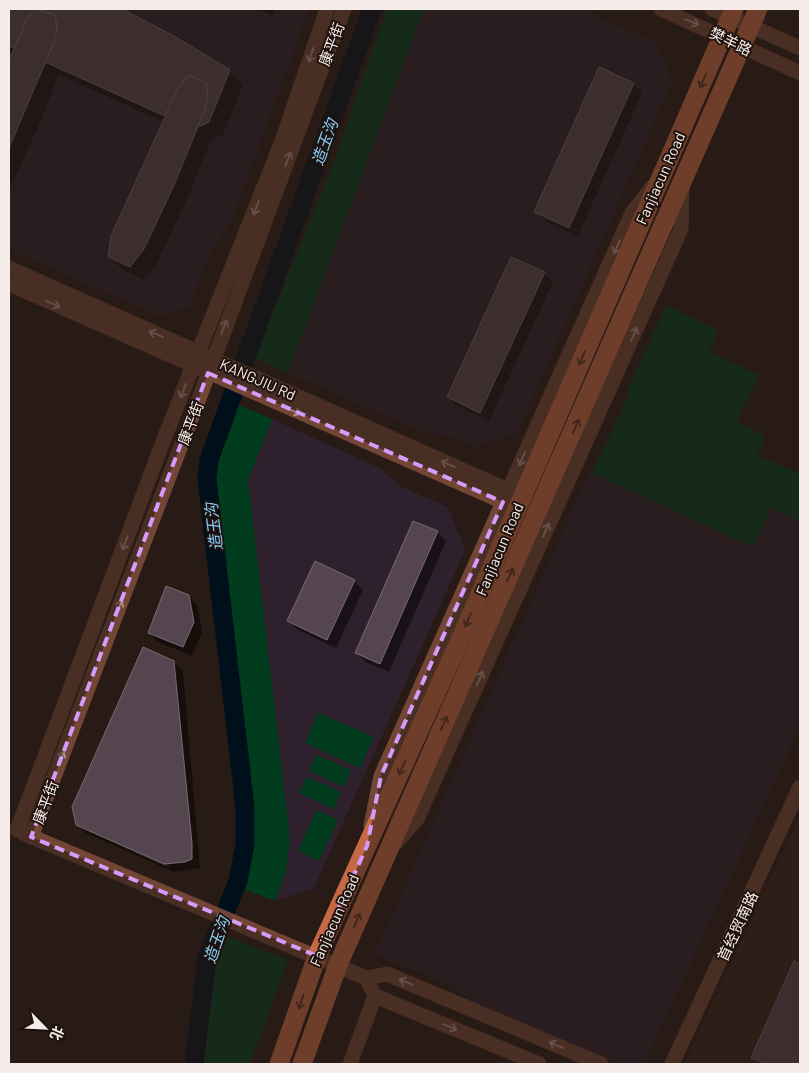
<svg xmlns="http://www.w3.org/2000/svg" width="809" height="1073" viewBox="0 0 809 1073" font-family="Barlow,'Noto Sans SC',sans-serif">
	<style>
		.built { fill: #36221b }
		.medical { fill: #2e212d }
		.green { fill: #023c1e }
		.shadow { fill: #0007; fill-rule: evenodd }
		.lines { fill: none; stroke-linecap: round; stroke-linejoin: round }
		.river { stroke: #00101b; stroke-width: 19 }
		.building { fill: #54454e; stroke: #796a73 }
		.minor { stroke: #724535; stroke-width: 15 }
		.major { stroke: #c46846; stroke-width: 19 }
		.oneway { stroke: #ad9086 }
		.oneway2 { stroke: #613424 }
		.marked { fill: none; stroke: #d49cfb; stroke-width: 4; stroke-dasharray: 10 6; stroke-linejoin: round }
		.labels { text-anchor: middle; dominant-baseline: central; stroke-width: 4; stroke-linejoin: round; paint-order: stroke }
		.street-label { font-size: 15px; fill: #f6ece9; stroke: #1f120d }
		.water-label { font-size: 16px; font-style: italic; fill: #84cef9; stroke: #1f120d }
	</style>
	<rect width="100%" height="100%" fill="#281b16"/>
	<path class="built" d="M800 815V1064H684L784 850Z"/>
	<g class="medical">
		<path d="M9 9H309L230 224 209 254 189 307 160 316 9 249Z"/>
		<path d="M424 9H588L596 16 656 42 672 81 518 431 476 448 450 437 419 430 288 373Z"/>
		<path d="M272 419 380 468 400 486 448 507 465 550 314 888 275 901 286 871 290 839 248 480Z"/>
		<path d="M590 471 753 546 771 508 800 521V726L644 1064H616L474 1003 448 984 375 954Z"/>
	</g>
	<g class="green">
		<path d="M387 9H424L288 373 255 358 333 164Z"/>
		<path d="M666 305 718 330 709 352 759 375 737 422 765 436 757 456 800 473V521L771 508 753 547 592 473 629 395 627 392Z"/>
		<path d="M237 404 272 419 248 480 290 839 286 871 275 901 244 889 253 843 254 818 213 479 216 463Z"/>
		<path d="M318 713 374 737 360 768 305 743Z"/>
		<path d="M317 755 351 770 344 787 309 771Z"/>
		<path d="M307 777 341 792 334 809 299 793Z"/>
		<path d="M316 810 338 820 319 861 298 851Z"/>
		<path d="M228 937 288 960 250 1064H204L215 970Z"/>
	</g>
	<g class="shadow">
		<path d="M9 9H120L230 71 243 85 223 135 211 140 188 197 157 263 144 280 123 270 109 257 164 122 59 75 37 130 9 190V63L12 55 9 53Z"/>
		<path d="M257 9H275L272 16Z"/>
		<path d="M633 84 642 93 578 236 545 221 536 212Z"/>
		<path d="M544 273 553 282 489 421 457 406 448 397Z"/>
		<path d="M414 522 437 532 446 541 389 672 366 662 356 653Z"/>
		<path d="M354 581 363 590 336 648 298 630 289 621Z"/>
		<path d="M188 596 197 605 202 632 192 656 158 642 149 633Z"/>
		<path d="M173 662 183 671 200 868 174 872 86 833 77 824ZM83 826 170 865 169 868 83 829Z"/>
		<path d="M795 963 800 965V1064H759L752 1057Z"/>
	</g>
	<g class="lines">
		<path class="river" d="M194 1064 207 957 238 881 245 844V807L207 479 209 460 372 9"/>
	</g>
	<g class="building">
		<path d="M9 9H122L174 36 230 70 209 122 198 127 208 96 206 83 191 76 183 80 165 116 45 62 57 29 55 15 36 9 27 19 14 48 9 46Z"/>
		<path d="M36 9 55 15 57 29 54 42 9 148V60L27 19Z"/>
		<path d="M599 67 634 83 569 228 534 212Z"/>
		<path d="M191 76 206 83 208 96 205 109 175 183 144 249 130 267 108 257 111 236 179 86 187 77Z"/>
		<path d="M511 257 545 272 480 413 447 397Z"/>
		<path d="M413 521 438 531 380 664 355 653Z"/>
		<path d="M315 561 355 580 327 640 287 621Z"/>
		<path d="M166 586 189 595 194 622 183 647 148 633Z"/>
		<path d="M143 647 174 661 192 843V859L185 862 164 864 76 825 72 807Z"/>
		<path d="M794 961 800 964V1064H766L751 1058Z"/>
	</g>
	<g class="lines">
		<g class="minor">
			<path d="M661 9 800 73"/>
			<path d="M712 9 800 48"/>
			<path d="M9 268 508 490"/>
			<path d="M9 284 503 502"/>
			<path d="M371 826 381 776 632 213 652 187"/>
			<path d="M17 830 166 434 282 141 327 9"/>
			<path d="M23 833 366 978 387 974 601 1064"/>
			<path d="M31 837 203 388 344 9"/>
			<path d="M395 844 417 819 681 229 682 186"/>
			<path d="M366 978 375 996 539 1064"/>
			<path d="M350 1064 375 996"/>
			<path d="M672 1064 800 787"/>
		</g>
		<g class="major">
			<path d="M279 1064 317 956 465 629 734 9"/>
			<path d="M302 1064 338 965 758 9"/>
		</g>
	</g>
	<defs><path id="oneway-shaft" d="M-6 0H5M1.5-3L5.5 0L1.5 3" fill="none" stroke-width="1.6" stroke-linecap="round" stroke-linejoin="round" transform="scale(1.25)"/></defs>
	<g class="oneway">
		<use href="#oneway-shaft" transform="translate(692 22) rotate(23)"/>
		<use href="#oneway-shaft" transform="translate(311 55) rotate(109)"/>
		<use href="#oneway-shaft" transform="translate(288 159) rotate(-69)"/>
		<use href="#oneway-shaft" transform="translate(256 208) rotate(111)"/>
		<use href="#oneway-shaft" transform="translate(617 247) rotate(114)"/>
		<use href="#oneway-shaft" transform="translate(53 304) rotate(24)"/>
		<use href="#oneway-shaft" transform="translate(224 327) rotate(-69)"/>
		<use href="#oneway-shaft" transform="translate(156 334) rotate(-156)"/>
		<use href="#oneway-shaft" transform="translate(634 334) rotate(-66)"/>
		<use href="#oneway-shaft" transform="translate(183 391) rotate(112)"/>
		<use href="#oneway-shaft" transform="translate(294 411) rotate(23)"/>
		<use href="#oneway-shaft" transform="translate(522 459) rotate(114)"/>
		<use href="#oneway-shaft" transform="translate(448 464) rotate(-156)"/>
		<use href="#oneway-shaft" transform="translate(546 530) rotate(-66)"/>
		<use href="#oneway-shaft" transform="translate(125 543) rotate(111)"/>
		<use href="#oneway-shaft" transform="translate(119 607) rotate(-69)"/>
		<use href="#oneway-shaft" transform="translate(480 678) rotate(-66)"/>
		<use href="#oneway-shaft" transform="translate(61 758) rotate(-69)"/>
		<use href="#oneway-shaft" transform="translate(406 982) rotate(-157)"/>
		<use href="#oneway-shaft" transform="translate(450 1027) rotate(23)"/>
		<use href="#oneway-shaft" transform="translate(556 1045) rotate(-157)"/>
	</g>
	<g class="oneway2">
		<use href="#oneway-shaft" transform="translate(703 81) rotate(114)"/>
		<use href="#oneway-shaft" transform="translate(582 358) rotate(114)"/>
		<use href="#oneway-shaft" transform="translate(576 426) rotate(-66)"/>
		<use href="#oneway-shaft" transform="translate(510 575) rotate(-66)"/>
		<use href="#oneway-shaft" transform="translate(468 620) rotate(113)"/>
		<use href="#oneway-shaft" transform="translate(444 723) rotate(-66)"/>
		<use href="#oneway-shaft" transform="translate(402 768) rotate(114)"/>
		<use href="#oneway-shaft" transform="translate(357 920) rotate(-67)"/>
		<use href="#oneway-shaft" transform="translate(301 1002) rotate(109)"/>
	</g>
	<path d="M0 0H809V1073H0ZM208 373 503 502 381 776 367 846 317 956 31 837Z" fill="#281b16" fill-opacity=".55" fill-rule="evenodd"/>
	<path class="marked" d="M208 373 503 502 381 776 367 846 317 956 31 837Z"/>
	<g class="labels">
		<g class="street-label">
			<text transform="translate(731 41) rotate(26)">樊羊路</text>
			<text transform="translate(331 44) rotate(-69)">康平街</text>
			<text transform="translate(660 178) rotate(-66)">Fanjiacun Road</text>
			<text transform="translate(258 379) rotate(24)">KANGJIU Rd</text>
			<text transform="translate(190 423) rotate(-69)">康平街</text>
			<text transform="translate(499 549) rotate(-67)">Fanjiacun Road</text>
			<text transform="translate(45 802) rotate(-69)">康平街</text>
			<text transform="translate(334 920) rotate(-66)">Fanjiacun Road</text>
			<text transform="translate(737 926) rotate(-65)">首经贸南路</text>
		</g>
		<g class="water-label">
			<text transform="translate(324 142) rotate(-70)">造玉沟</text>
			<text transform="translate(213 527) rotate(-97)">造玉沟</text>
			<text transform="translate(216 940) rotate(-71)">造玉沟</text>
		</g>
	</g>
	<rect width="809" height="1073" fill="none" stroke="#f6ece9" stroke-width="20"/>
	<g transform="translate(45 1028) rotate(114)" stroke="#1f120d" stroke-width="4" paint-order="stroke">
	<path d="M0-4L9 19L0 12L-9 19Z" fill="#f6ece9"/>
	<text y="-8" font-size="14" font-weight="bold" text-anchor="middle" fill="#f6ece9">北</text>
	</g>
</svg>
